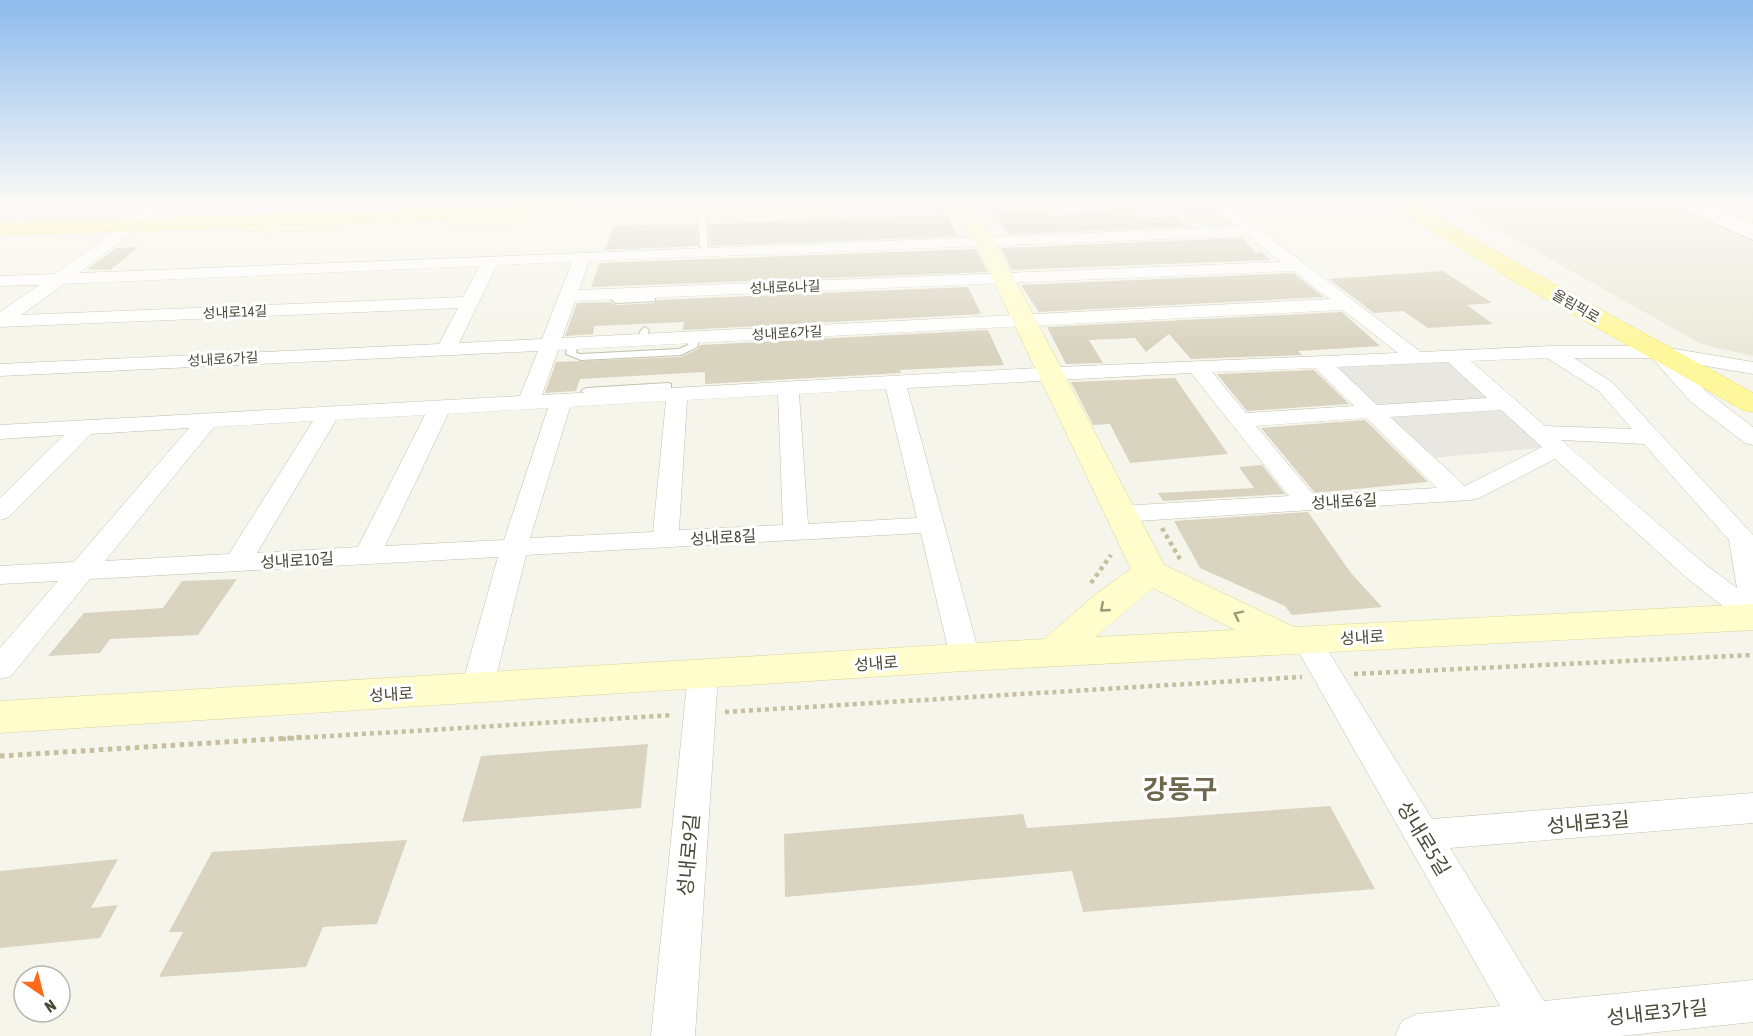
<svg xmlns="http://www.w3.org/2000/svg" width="1753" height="1036" viewBox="0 0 1753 1036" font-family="'Asap Condensed','Noto Sans KR',sans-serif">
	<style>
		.residential { fill: #eae9d9 }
		.medical { fill: #f7e7df }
		.parking { fill: #e8e7e2 }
		.building { fill: #d9d4c0 }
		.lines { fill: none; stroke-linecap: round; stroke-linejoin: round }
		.lane-casing { stroke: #c3c0ad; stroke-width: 2 }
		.street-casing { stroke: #c3c0ad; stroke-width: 1 }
		.secondary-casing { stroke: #d8d599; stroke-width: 1 }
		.primary-casing { stroke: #ebde65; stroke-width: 1 }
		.path-far2 { stroke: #c5bf9d; stroke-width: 2; stroke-dasharray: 2 2; stroke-linecap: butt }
		.path-far1 { stroke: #c5bf9d; stroke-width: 4.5; stroke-dasharray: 4 4; stroke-linecap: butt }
		.path { stroke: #c5bf9d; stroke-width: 5; stroke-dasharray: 4.5 4.5; stroke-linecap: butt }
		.lane { fill: #fff; fill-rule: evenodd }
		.street { fill: #fff; fill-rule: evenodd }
		.secondary { fill: #fffdcc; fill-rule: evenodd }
		.primary { fill: #fff79b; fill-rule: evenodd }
		.oneway { stroke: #9c997b }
		.labels { text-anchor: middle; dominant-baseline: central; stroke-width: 6; stroke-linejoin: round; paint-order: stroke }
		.far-street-label { font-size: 14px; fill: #4b4838; stroke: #fff }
		.street-label { font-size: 16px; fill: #4b4838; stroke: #fff }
		.near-street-label { font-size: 20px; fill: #4b4838; stroke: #fff }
		.near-district-label { font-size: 27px; font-weight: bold; fill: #6f684f; stroke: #fff }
	</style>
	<rect width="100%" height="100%" fill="#f6f5eb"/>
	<path class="residential" d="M1452 204H1680L1753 235V356L1701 344Z"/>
	<path class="medical" d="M1142 204H1209L1233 226 1223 228 1206 227 1201 223 1192 224 1180 215 1154 214Z"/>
	<path class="parking" d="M1451 359 1550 447 1431 458 1331 364Z"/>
	<g class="building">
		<path d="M1131 205 1142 217 1175 216 1187 227 1009 234 993 212 1045 209 1050 215 1114 213 1107 206Z"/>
		<path d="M947 214 958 236 710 246 709 224Z"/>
		<path d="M681 224 697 225 698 246 605 250 614 226Z"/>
		<path d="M1242 238 1256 253 1261 252 1270 260 1012 270 1001 248Z"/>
		<path d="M139 247 110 270 88 269 116 248Z"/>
		<path d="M976 249 987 272 591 287 600 263Z"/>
		<path d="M1443 271 1492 303 1467 305 1493 324 1428 328 1403 311 1374 313 1329 279Z"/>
		<path d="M1293 273 1324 297 1039 312 1021 285Z"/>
		<path d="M968 287 981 314 683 330 684 322 594 326 593 334 565 336 577 303 611 302 616 305 655 303 657 300Z"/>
		<path d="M1342 312 1380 346 1298 351 1302 355 1191 359 1169 334 1146 352 1135 338 1089 340 1103 363 1066 364 1047 327Z"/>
		<path d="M988 330 1004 365 900 370 901 373 705 384V372L580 379 576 391 545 393 556 362 681 357 698 349 700 345Z"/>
		<path d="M1314 370 1349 404 1247 411 1217 374Z"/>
		<path d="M1175 378 1228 454 1130 463 1110 424 1093 425 1071 382Z"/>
		<path d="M1365 420 1428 482 1315 493 1261 428Z"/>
		<path d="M1262 465 1285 494 1163 501 1158 493 1254 488 1239 467Z"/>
		<path d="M1308 512 1351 573 1382 607 1292 615 1285 606 1200 568 1174 521Z"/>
		<path d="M237 579 198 635 110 639 100 653 48 656 84 613 163 608 182 581Z"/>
		<path d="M648 744 641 808 462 822 481 756Z"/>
		<path d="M1330 806 1375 889 1083 912 1072 871 785 897 784 834 1023 814 1027 828Z"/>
		<path d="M407 840 377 924 323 927 306 967 159 977 183 932H169L212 852Z"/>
		<path d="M118 859 91 908 118 905 100 938 0 948V871Z"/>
	</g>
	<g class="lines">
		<defs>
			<g id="lane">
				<path d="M1672 204H1681L1753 235V240Z"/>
				<path d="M702 209 706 211 708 247 704 249 700 247 698 211Z"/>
				<path d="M652 296 655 297V301L616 303 612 300 616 297Z"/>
				<path d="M645 327 649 330 645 342H639L637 340 641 330Z"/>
				<path d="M695 334 700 337 697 347 681 355 581 360 566 354 568 343 573 340 578 343 576 353 581 354 679 349 688 345 690 337Z"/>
				<path d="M668 383 671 384V388L586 394 581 391 586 388Z"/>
			</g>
			<g id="street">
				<path d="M153 204H164L166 207 79 273 1237 227 1210 204H1226L1421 352 1551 346H1657L1753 362V374L1677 361 1707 392 1753 427V445L1745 443 1691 402 1652 358H1574L1613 383 1753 535V625L1743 622 1687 578 1555 459 1479 498 1470 500 1121 522 1112 519 1108 514 1112 509 1121 506 1289 496 1191 373 907 388 980 657 976 665 965 668 954 665 950 657 921 533 526 555 493 689 488 697 477 701 466 697 461 689 498 557 90 579 11 676 0 679V648L58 581 0 584V566L74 562 189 428 91 434 9 517 0 520V498L64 435 0 439V425L520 396 538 351 0 376V364L439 344 458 308 0 327V312L39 285 0 286V276L55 274ZM1248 236 1281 262 579 290 589 261ZM572 262 542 339 459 343 497 265ZM480 266 463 297 21 315 64 284ZM1294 271 1330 299 562 338 575 301ZM1343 310 1398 353 1057 367 542 395 558 350ZM1547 358 1599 391 1632 429 1545 426 1471 361ZM1448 362 1487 398 1377 405 1337 367ZM1315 368 1354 406 1246 413 1212 372ZM886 389 917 518 808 524 799 394ZM778 395 783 525 679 530 687 400ZM666 401 653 532 530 538 570 407ZM548 408 504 540 385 546 448 414ZM1501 410 1542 447 1465 486 1390 417ZM425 415 358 547 257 553 336 420ZM1366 418 1437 488 1314 495 1256 426ZM313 421 229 554 105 561 214 427ZM1561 440 1644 444 1729 540 1737 588 1707 566Z"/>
				<path d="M1686 204H1706L1753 224V235L1688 207Z"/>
				<path d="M1307 630 1317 633 1432 819 1753 793V823L1450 848 1544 1001 1753 980V1022L1620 1036H1395L1402 1021 1417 1014 1500 1006 1292 640 1297 633Z"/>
				<path d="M703 663 714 666 718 674 695 1036H651L688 674 692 666Z"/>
			</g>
			<g id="secondary">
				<path d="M731 204H842L840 208 833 210 783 214 454 226 447 224 444 220 447 216 454 214Z"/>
				<path d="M951 204H970L994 240 1164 565 1294 627 1753 604V630L965 671 0 733V701L1044 639 1096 594 1131 569 974 240ZM1153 588 1235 630 1095 637Z"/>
				<path d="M220 218 264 220 331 218 338 220 341 224 338 228 331 230 264 232 213 228 210 224 213 220Z"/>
			</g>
			<g id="primary">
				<path d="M521 204H584L582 208 575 210 493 219 0 235V223L493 207Z"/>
				<path d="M1392 204H1415L1532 272 1753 393V412L1743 410 1516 282 1394 208Z"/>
			</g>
		</defs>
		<use href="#lane" class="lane-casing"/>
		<use href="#street" class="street-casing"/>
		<use href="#secondary" class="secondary-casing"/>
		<use href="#primary" class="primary-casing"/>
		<g class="path-far2">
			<path d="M1372 204 1383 210"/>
			<path d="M984 208 1076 204"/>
			<path d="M849 212 943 208"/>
		</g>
		<g class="path-far1">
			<path d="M1162 528 1181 561"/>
			<path d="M1091 583 1111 555"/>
			<path d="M1354 674 1753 655"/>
			<path d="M725 712 1302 677"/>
			<path d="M282 739 673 715"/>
		</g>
		<path class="path" d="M0 756 306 737"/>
		<use href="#lane" class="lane"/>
		<use href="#street" class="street"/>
		<use href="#secondary" class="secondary"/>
		<use href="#primary" class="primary"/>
	</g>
	<defs><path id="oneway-chevron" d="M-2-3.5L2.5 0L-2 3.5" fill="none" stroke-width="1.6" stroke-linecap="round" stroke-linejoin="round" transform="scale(1.5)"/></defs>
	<g class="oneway">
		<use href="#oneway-chevron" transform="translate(1104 608) rotate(139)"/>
		<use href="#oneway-chevron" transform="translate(1238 615) rotate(-154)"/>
	</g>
	<linearGradient id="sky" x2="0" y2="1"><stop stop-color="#8dbaed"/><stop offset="0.58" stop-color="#fbfaf6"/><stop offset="1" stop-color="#fbfaf6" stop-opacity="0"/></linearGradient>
	<rect width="1753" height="349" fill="url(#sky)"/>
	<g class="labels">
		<g class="far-street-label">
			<text transform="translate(785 287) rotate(-2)">성내로6나길</text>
			<text transform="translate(1576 306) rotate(30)">올림픽로</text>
			<text transform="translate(235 312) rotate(-2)">성내로14길</text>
			<text transform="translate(787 333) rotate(-3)">성내로6가길</text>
			<text transform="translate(223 359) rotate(-3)">성내로6가길</text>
		</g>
		<g class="street-label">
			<text transform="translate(1344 501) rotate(-3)">성내로6길</text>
			<text transform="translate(723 537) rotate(-3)">성내로8길</text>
			<text transform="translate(297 560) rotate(-3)">성내로10길</text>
			<text transform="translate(1362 637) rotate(-3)">성내로</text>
			<text transform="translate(876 663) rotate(-4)">성내로</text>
			<text transform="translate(391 694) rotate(-3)">성내로</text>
		</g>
		<g class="near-street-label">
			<text transform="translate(1588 822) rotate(-5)">성내로3길</text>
			<text transform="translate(1424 838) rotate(59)">성내로5길</text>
			<text transform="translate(688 855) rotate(-85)">성내로9길</text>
			<text transform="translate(1657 1012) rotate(-6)">성내로3가길</text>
		</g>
		<g class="near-district-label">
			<text x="1180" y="789">강동구</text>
		</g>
	</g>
	<g transform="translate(42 994) rotate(145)"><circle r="28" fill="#ffffff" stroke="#b7b6af" stroke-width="1.5"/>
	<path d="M0-4.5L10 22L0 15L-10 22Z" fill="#ff6b19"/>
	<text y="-9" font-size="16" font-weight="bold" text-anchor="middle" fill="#4b4838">N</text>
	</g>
</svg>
